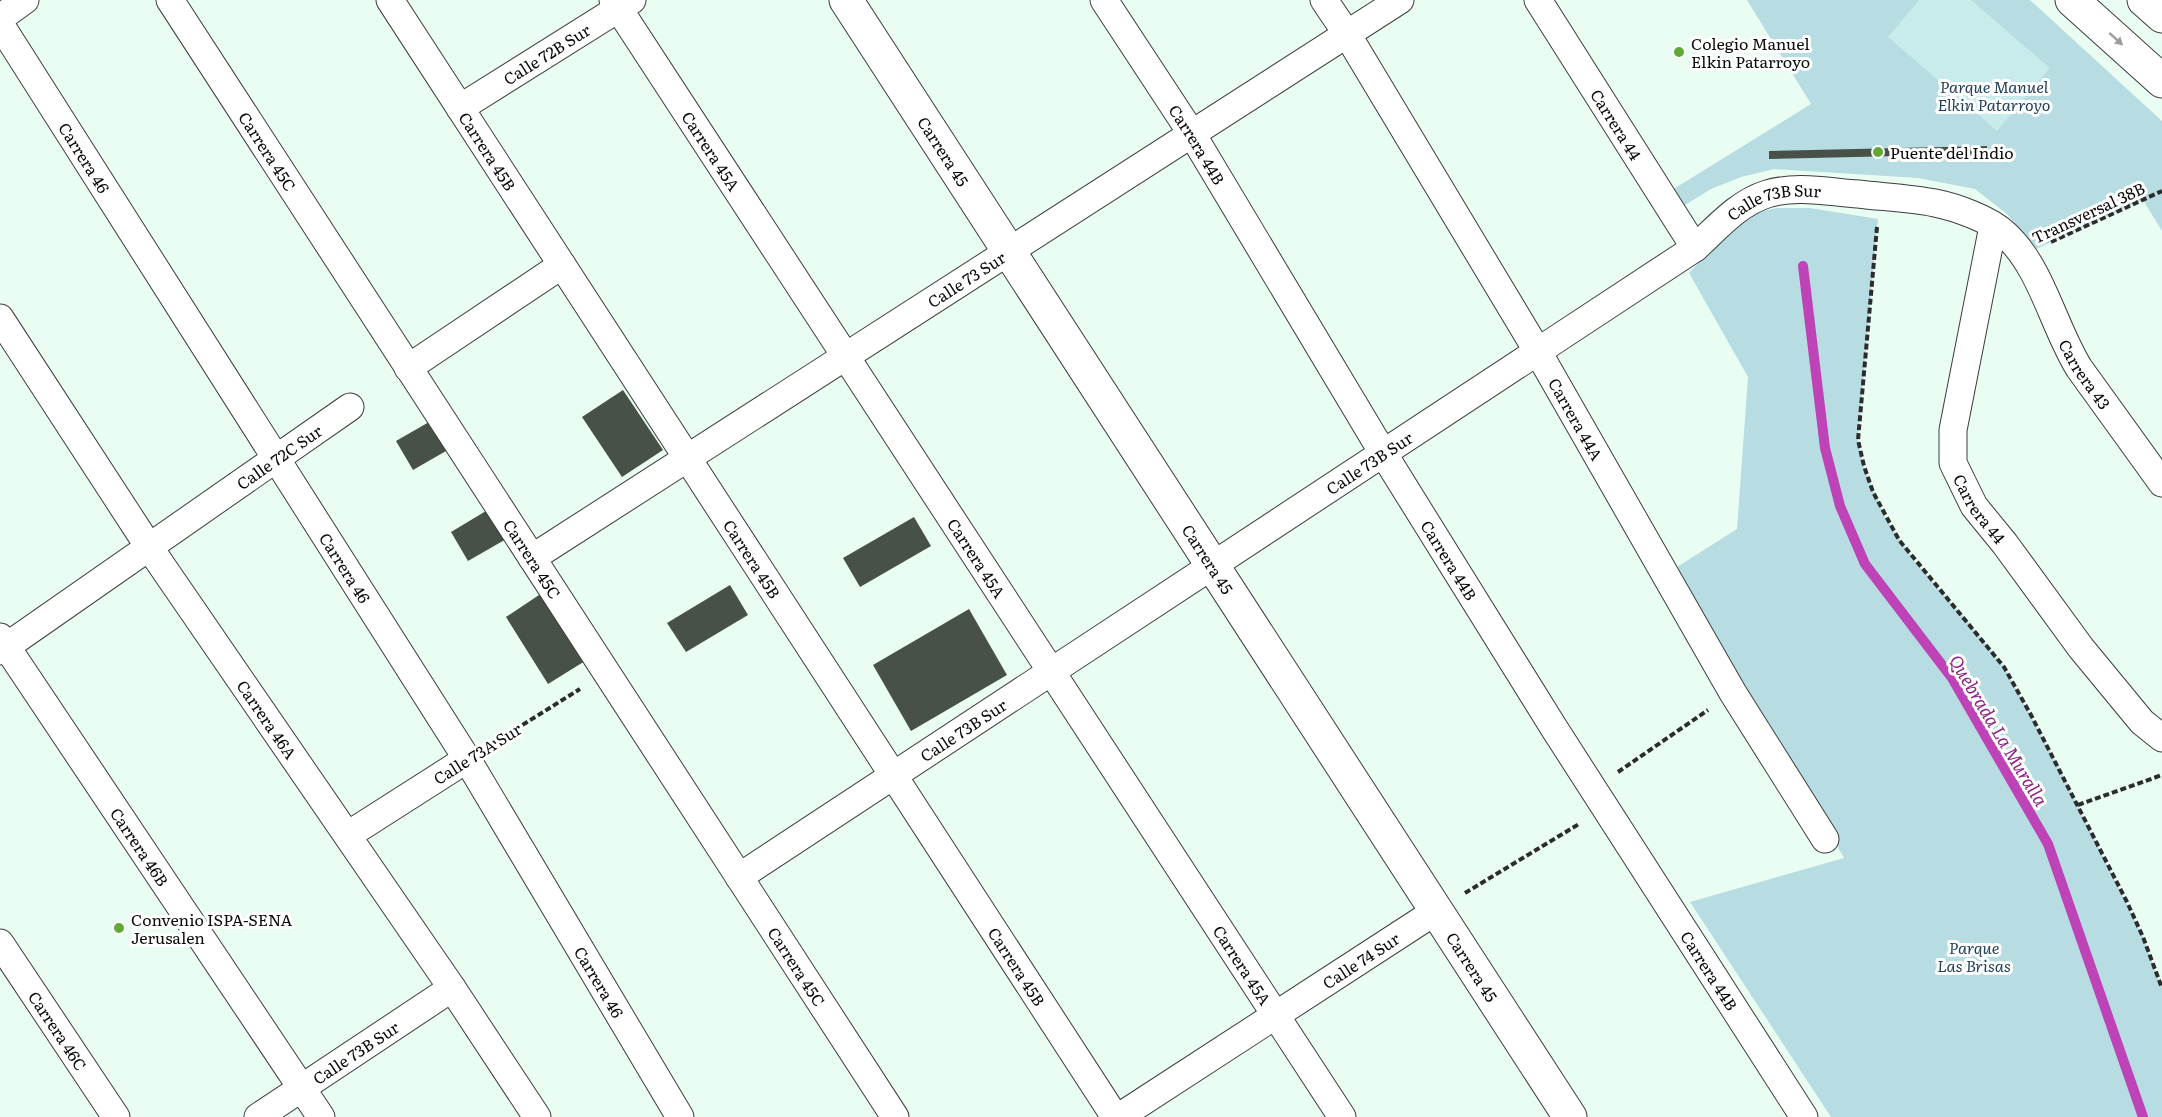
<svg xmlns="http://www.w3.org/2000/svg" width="2162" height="1117" viewBox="0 0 2162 1117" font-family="Literata,serif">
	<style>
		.green { fill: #b7dce2 }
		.pitch { fill: #c8ebeb }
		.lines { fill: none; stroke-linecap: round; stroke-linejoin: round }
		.stream { stroke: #bd43b6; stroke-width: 10 }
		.building { fill: #485148 }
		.minor-casing { stroke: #3d3d3d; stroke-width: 29 }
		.tertiary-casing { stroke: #3d3d3d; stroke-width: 35 }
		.path { stroke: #2c2c2c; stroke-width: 4; stroke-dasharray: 6 3; stroke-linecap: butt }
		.minor { stroke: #fff; stroke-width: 27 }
		.tertiary { stroke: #fff; stroke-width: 33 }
		.oneway { fill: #9d9d9d }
		.poi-dot { fill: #61a932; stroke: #fff; stroke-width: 2 }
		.labels { text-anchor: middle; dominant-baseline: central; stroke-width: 6; stroke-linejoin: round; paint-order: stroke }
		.poi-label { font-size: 16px; fill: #0a0a0a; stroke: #fff; text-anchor: start }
		.street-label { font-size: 16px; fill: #0a0a0a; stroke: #fff }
		.park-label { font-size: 16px; font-style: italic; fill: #234159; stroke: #fff }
		.water-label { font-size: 18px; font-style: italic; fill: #8c2283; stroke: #fff }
	</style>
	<rect width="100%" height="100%" fill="#e9fdf2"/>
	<g class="green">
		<path d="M1747 0H2030L2162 121V231L2143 200 2036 249 2007 214 1975 189 1918 178 1774 169 1741 177 1711 189 1677 210 1667 193 1811 104Z"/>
		<path d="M1777 208H1810L1878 219 1858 440 1864 467 1885 517 1915 562 1970 624 2004 667 2058 766 2143 937 2162 988V1117H1831L1690 902 1844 858 1677 567 1737 529 1748 377 1689 273 1723 236 1749 214Z"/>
	</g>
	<path class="pitch" d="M1919 0H1971L2050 68 1997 131 1888 37Z"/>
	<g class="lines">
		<path class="stream" d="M1803 266 1825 448 1840 506 1865 564 1952 678 2048 844 2143 1117"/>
	</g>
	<g class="building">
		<path d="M1987 146V154L1769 159V151Z"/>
		<path d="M623 390 663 450 622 477 582 417Z"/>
		<path d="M436 418 453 447 413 470 396 441Z"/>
		<path d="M491 508 508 538 468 561 451 532Z"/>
		<path d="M914 517 931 546 860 587 843 558Z"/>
		<path d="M730 585 748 615 686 652 667 623Z"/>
		<path d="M542 593 585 661 548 684 506 617Z"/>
		<path d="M969 609 1007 675 911 731 873 665Z"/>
	</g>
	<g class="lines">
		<defs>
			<g id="minor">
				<path id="s1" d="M170 0 895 1117"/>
				<path id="s2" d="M390 0 1115 1117"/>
				<path id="s3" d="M613 0 1342 1117"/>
				<path id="s4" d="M1104 0 1192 134 1383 453 1554 728 1804 1117"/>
				<path id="s5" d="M1324 0 1347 34 1538 352 1733 693 1825 839"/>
				<path id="s6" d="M1538 0 1695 248"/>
				<path d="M0 18 25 0"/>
				<path id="s7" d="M0 24 467 759 680 1117"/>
				<path id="s8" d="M460 108 632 0"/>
				<path id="s9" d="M1993 226 1953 430V463L1974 506 2005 544 2081 648 2142 722 2162 738"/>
				<path id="s10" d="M0 318 149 547 452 988 537 1117"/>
				<path d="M408 368 562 265"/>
				<path id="s11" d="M532 558 1400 0"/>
				<path id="s12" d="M0 637 321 1117"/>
				<path id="s13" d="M0 651 350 407"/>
				<path d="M348 835 467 759"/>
				<path id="s14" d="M739 877 1695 248C1717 228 1738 203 1767 194 1796 185 1829 192 1858 194 1883 197 1910 198 1935 203 1955 207 1990 219 2005 234 2042 268 2053 326 2079 368L2162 483"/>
				<path id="s15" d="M0 943 116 1117"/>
				<path id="s16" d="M258 1117 452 988"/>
				<path id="s17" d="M1119 1117 1436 911"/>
			</g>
			<g id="tertiary">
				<path id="s18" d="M846 0 1570 1117"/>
				<path d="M2072 0 2162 81"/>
				<path d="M2144 0 2162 16"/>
			</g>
		</defs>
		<use href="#minor" class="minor-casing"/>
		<use href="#tertiary" class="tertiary-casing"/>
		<g class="path">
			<path d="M1877 227 1858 440 1864 466 1873 492 1899 540 2004 667 2031 715 2127 902 2143 937 2162 988"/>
			<path d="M2051 242 2162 191"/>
			<path d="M492 744 580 689"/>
			<path d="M1618 772 1708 710"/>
			<path d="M2078 805 2162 775"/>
			<path d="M1465 893 1579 824"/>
		</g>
		<use href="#minor" class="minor"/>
		<use href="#tertiary" class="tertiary"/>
	</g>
	<defs><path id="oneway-solid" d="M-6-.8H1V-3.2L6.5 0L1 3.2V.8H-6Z" transform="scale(1.5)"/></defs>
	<use class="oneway" href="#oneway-solid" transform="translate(2116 39) rotate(42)"/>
	<g class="poi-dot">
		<circle cx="1679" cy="52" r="6"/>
		<circle cx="1878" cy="152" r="6"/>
		<circle cx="119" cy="928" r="6"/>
	</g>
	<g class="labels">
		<g class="poi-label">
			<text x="1691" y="43">Colegio Manuel<tspan x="1691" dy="18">Elkin Patarroyo</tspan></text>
			<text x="1890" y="152">Puente del Indio</text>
			<text x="131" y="919">Convenio ISPA-SENA<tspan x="131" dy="18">Jerusalen</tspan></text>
		</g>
		<g class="street-label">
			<text stroke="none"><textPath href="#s8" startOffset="102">Calle 72B Sur</textPath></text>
			<text stroke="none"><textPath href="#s6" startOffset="147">Carrera 44</textPath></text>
			<text stroke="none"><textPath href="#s4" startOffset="172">Carrera 44B</textPath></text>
			<text stroke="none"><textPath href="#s1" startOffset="180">Carrera 45C</textPath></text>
			<text stroke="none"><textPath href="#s2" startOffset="180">Carrera 45B</textPath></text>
			<text stroke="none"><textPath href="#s18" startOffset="180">Carrera 45</textPath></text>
			<text stroke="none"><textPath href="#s3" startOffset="180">Carrera 45A</textPath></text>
			<text stroke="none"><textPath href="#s7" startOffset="158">Carrera 46</textPath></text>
			<text stroke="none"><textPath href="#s14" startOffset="1240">Calle 73B Sur</textPath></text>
			<text transform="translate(2088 212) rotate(-25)">Transversal 38B</text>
			<text stroke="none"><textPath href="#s11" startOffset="516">Calle 73 Sur</textPath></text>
			<text stroke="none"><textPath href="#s14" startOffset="1644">Carrera 43</textPath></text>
			<text stroke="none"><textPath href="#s5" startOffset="489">Carrera 44A</textPath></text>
			<text stroke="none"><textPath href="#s13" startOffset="340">Calle 72C Sur</textPath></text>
			<text stroke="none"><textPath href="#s14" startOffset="754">Calle 73B Sur</textPath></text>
			<text stroke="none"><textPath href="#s9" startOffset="294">Carrera 44</textPath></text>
			<text stroke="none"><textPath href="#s2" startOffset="666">Carrera 45B</textPath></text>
			<text stroke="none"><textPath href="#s18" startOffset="666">Carrera 45</textPath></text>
			<text stroke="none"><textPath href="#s1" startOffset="666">Carrera 45C</textPath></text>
			<text stroke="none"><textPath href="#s3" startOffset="666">Carrera 45A</textPath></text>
			<text stroke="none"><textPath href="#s4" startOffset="658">Carrera 44B</textPath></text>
			<text stroke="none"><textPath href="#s7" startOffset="644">Carrera 46</textPath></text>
			<text stroke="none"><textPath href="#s10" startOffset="482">Carrera 46A</textPath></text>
			<text stroke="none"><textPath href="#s14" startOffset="268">Calle 73B Sur</textPath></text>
			<text transform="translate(477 753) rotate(-32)">Calle 73A Sur</text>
			<text stroke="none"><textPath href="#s12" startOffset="252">Carrera 46B</textPath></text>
			<text stroke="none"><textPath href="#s17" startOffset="288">Calle 74 Sur</textPath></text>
			<text stroke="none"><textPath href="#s3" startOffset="1152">Carrera 45A</textPath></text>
			<text stroke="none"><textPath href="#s1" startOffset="1152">Carrera 45C</textPath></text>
			<text stroke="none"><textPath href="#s2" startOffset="1152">Carrera 45B</textPath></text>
			<text stroke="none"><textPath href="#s18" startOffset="1152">Carrera 45</textPath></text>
			<text stroke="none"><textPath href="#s4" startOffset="1144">Carrera 44B</textPath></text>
			<text stroke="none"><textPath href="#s7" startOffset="1130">Carrera 46</textPath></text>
			<text stroke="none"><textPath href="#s15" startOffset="105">Carrera 46C</textPath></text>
			<text stroke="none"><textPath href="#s16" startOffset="117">Calle 73B Sur</textPath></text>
		</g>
		<g class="park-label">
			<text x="1994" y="86">Parque Manuel<tspan x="1994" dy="18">Elkin Patarroyo</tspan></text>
			<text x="1974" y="947">Parque<tspan x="1974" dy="18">Las Brisas</tspan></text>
		</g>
		<g class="water-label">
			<text transform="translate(1999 730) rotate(59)">Quebrada La Muralla</text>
		</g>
	</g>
</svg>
